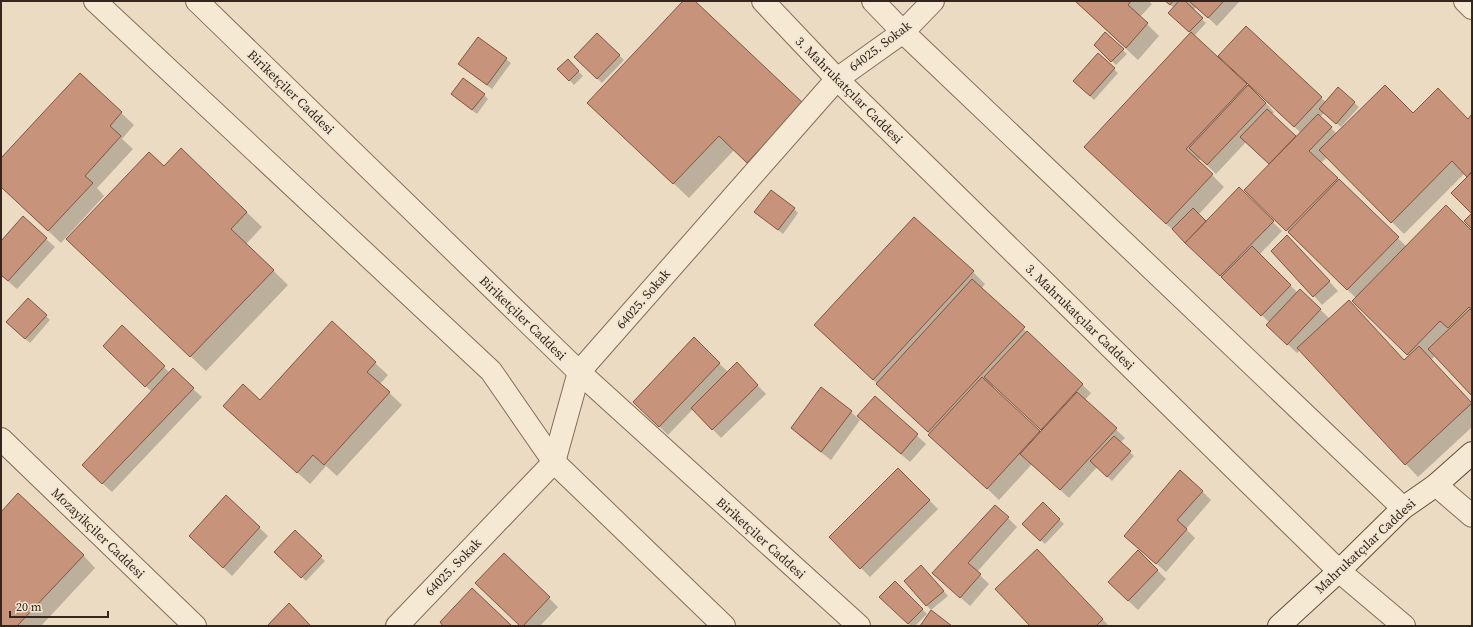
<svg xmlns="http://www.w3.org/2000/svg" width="1473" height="627" viewBox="0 0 1473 627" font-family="'Source Serif 4',serif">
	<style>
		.shadow { fill: #0003; fill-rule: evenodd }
		.building { fill: #c7937a; stroke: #815542 }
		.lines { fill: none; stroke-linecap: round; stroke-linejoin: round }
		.street-casing { stroke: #836c5a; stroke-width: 24 }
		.secondary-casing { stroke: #654e3e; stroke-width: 24 }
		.street { stroke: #f6e9d4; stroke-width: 22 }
		.secondary { stroke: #f6e9d4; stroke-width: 22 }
		.labels { text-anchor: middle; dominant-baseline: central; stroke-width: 4; stroke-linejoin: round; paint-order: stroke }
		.street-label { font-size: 13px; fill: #34261e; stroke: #f3e6d1 }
	</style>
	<rect width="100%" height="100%" fill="#ebdbc2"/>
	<g class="shadow">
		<path d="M685 1H694L817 119 763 177 734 150 689 198 604 118Z"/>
		<path d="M1075 1H1149L1152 4 1140 17 1159 36 1138 60Z"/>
		<path d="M1166 1H1240L1217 26 1196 7 1193 10 1206 23 1194 36 1266 103 1274 112 1272 115 1296 138 1301 133 1228 65 1321 98 1326 102 1338 88 1359 107 1341 127 1324 113 1320 117 1337 134 1413 114 1468 120 1472 116V213L1452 193 1469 177 1465 173 1404 234 1327 157 1321 163 1407 247 1472 233V394L1436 355 1431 360 1472 404V427L1418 477 1300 350 1297 353 1267 325 1270 323 1176 233 1097 159 1191 33 1169 13 1174 8ZM1246 142 1270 165 1246 190 1356 298 1354 301 1409 356 1404 360 1330 319 1300 290 1298 293 1259 255 1282 231 1239 189 1206 223 1198 215 1224 187 1198 161 1201 159 1216 174Z"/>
		<path d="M1105 33 1127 54 1116 65 1095 45Z"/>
		<path d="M597 34 624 60 602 83 575 57Z"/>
		<path d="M1098 54 1118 73 1094 100 1074 81Z"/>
		<path d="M506 59 511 63 492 89 464 68Z"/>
		<path d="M572 65 583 76 574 85 559 69Z"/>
		<path d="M80 74 134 125 122 139 133 149 97 188 104 196 61 243 1 186V160Z"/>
		<path d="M484 95 488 99 477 114 457 98Z"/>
		<path d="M181 149 262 227 246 244 288 285 206 371 83 253Z"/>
		<path d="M794 209 798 213 783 234 755 212Z"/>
		<path d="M46 239 55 247 17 289 1 275V242Z"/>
		<path d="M1296 245 1338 291 1322 305 1314 296Z"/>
		<path d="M973 272 985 284 981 289 1091 393 1085 400 1125 438 1120 443 1134 456 1112 481 1097 467 1069 498 1032 464 999 500 828 337ZM994 386 1043 431 1041 433 992 388Z"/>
		<path d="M46 316 50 320 30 343 12 327Z"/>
		<path d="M122 327 170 373 193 389 202 397 112 492 92 474 152 392 113 355Z"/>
		<path d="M694 339 728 372 737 364 766 394 721 438 693 409 668 435 634 402Z"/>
		<path d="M375 363 388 375 380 384 402 405 337 476 326 466 310 484 237 418 260 402Z"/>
		<path d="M875 397 926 444 910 462 867 425Z"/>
		<path d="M851 412 860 420 831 460 801 437 792 428Z"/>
		<path d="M898 469 938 509 870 577 830 537Z"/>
		<path d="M1202 491 1211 500 1186 529 1195 538 1166 572 1125 536Z"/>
		<path d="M226 496 268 536 232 576 199 544Z"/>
		<path d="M1043 503 1064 524 1045 544 1028 529Z"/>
		<path d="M1 513 83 555 95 568 41 626H1Z"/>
		<path d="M1008 518 1017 527 977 572 989 584 970 606 933 573Z"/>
		<path d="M295 532 325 561 306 581 276 552Z"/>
		<path d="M1138 551 1166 579 1138 610 1118 591Z"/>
		<path d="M504 554 558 607 540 626H521Z"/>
		<path d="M1049 563 1109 626H1031Z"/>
		<path d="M925 571 948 596 931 610 905 581Z"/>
		<path d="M895 583 927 614 915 626H911L881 597Z"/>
	</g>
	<g class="building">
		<path d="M683 1H695L803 103 747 163 719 136 673 184 587 103Z"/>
		<path d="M1075 1H1131L1128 5 1148 23 1126 48Z"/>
		<path d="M1165 1H1173L1170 5Z"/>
		<path d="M1179 1H1185L1203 18 1189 32 1168 13Z"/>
		<path d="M1189 1H1224L1208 18Z"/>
		<path d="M1246 26 1322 97 1294 127 1218 56Z"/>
		<path d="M1105 32 1124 49 1111 62 1094 45Z"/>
		<path d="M1191 32 1247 84 1186 149 1213 174 1166 224 1084 147Z"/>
		<path d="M597 33 620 55 597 79 574 57Z"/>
		<path d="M478 37 507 58 487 85 458 64Z"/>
		<path d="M1098 53 1115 68 1090 96 1073 81Z"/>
		<path d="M568 59 579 71 569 81 557 69Z"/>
		<path d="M80 73 122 112 110 126 121 136 85 176 93 183 48 231 1 187V158Z"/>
		<path d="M463 78 485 94 472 110 451 94Z"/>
		<path d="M1248 85 1266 103 1207 165 1189 148Z"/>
		<path d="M1385 85 1413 113 1438 88 1468 119 1472 114V171L1467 177 1452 161 1391 223 1319 150Z"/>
		<path d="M1338 87 1355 102 1336 124 1319 109Z"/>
		<path d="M1267 109 1296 136 1269 164 1240 137Z"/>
		<path d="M1318 114 1332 127 1309 151 1338 178 1286 231 1244 190Z"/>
		<path d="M181 148 247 212 231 229 274 270 190 357 66 239 149 152 164 166Z"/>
		<path d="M1472 172V212L1471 213 1451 193Z"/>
		<path d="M1339 179 1399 237 1347 290 1288 232Z"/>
		<path d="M1239 187 1274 221 1220 276 1185 243Z"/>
		<path d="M771 190 795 208 778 230 754 212Z"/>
		<path d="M1446 205 1472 231V309L1469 307 1448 328 1440 321 1407 355 1352 301Z"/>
		<path d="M1193 208 1206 221 1185 243 1172 229Z"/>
		<path d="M1472 213V229L1464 221Z"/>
		<path d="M23 216 47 238 8 281 1 275V241Z"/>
		<path d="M914 217 974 271 873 380 814 325Z"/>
		<path d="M1287 235 1330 281 1313 297 1271 251Z"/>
		<path d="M1252 246 1291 285 1261 316 1221 277Z"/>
		<path d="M972 279 1025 327 928 432 876 384Z"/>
		<path d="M1300 289 1321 309 1287 345 1266 325Z"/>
		<path d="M28 298 47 315 25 339 6 322Z"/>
		<path d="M1349 300 1404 360 1419 346 1472 403 1405 465 1297 348Z"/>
		<path d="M1470 309 1472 311V396L1428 349Z"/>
		<path d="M332 321 376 362 367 372 390 392 324 465 313 455 297 473 223 406 243 384 260 400Z"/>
		<path d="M122 325 165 366 145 387 103 346Z"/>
		<path d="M1027 331 1083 384 1041 430 984 377Z"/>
		<path d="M694 337 720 363 659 427 633 402Z"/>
		<path d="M737 362 758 385 712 430 691 408Z"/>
		<path d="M173 368 194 388 102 484 82 465Z"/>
		<path d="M982 377 1040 431 987 489 928 435Z"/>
		<path d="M821 387 852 411 821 452 791 428Z"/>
		<path d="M1077 392 1117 428 1060 490 1020 454Z"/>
		<path d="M875 396 918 434 901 454 857 416Z"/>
		<path d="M1114 436 1131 451 1107 477 1090 461Z"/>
		<path d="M898 468 930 500 860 569 829 537Z"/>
		<path d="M1180 470 1203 491 1177 520 1187 529 1156 564 1124 536Z"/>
		<path d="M18 493 84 555 17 626H1V512Z"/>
		<path d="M226 495 260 527 223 568 189 536Z"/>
		<path d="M1043 502 1060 519 1040 541 1022 524Z"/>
		<path d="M995 505 1009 517 968 563 981 574 960 598 932 573Z"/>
		<path d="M295 530 322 556 301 578 274 552Z"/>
		<path d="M1037 549 1103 619 1096 626H1030L995 589Z"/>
		<path d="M1138 550 1158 570 1128 601 1108 582Z"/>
		<path d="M504 553 550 597 523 626H520L475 583Z"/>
		<path d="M921 565 944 591 926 606 904 581Z"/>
		<path d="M895 581 923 609 908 624 879 597Z"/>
		<path d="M472 588 512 626H443L440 622Z"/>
		<path d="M289 603 311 626H267Z"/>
		<path d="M931 610 952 626H920Z"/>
	</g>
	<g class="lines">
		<defs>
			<g id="street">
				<path d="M95 1 491 371 554 462 724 626"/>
				<path d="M197 1 579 372 859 626"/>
				<path d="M763 1 837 79 1339 571 1404 626"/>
				<path d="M873 1 903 32 1403 508"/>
				<path d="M1465 1 1472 8"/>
				<path d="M1 439 195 626"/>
				<path d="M1436 485 1472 516"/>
				<path d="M397 626 554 462 579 372 837 79 903 32 933 1"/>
			</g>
			<path id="secondary" d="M1279 626 1339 571 1403 508 1436 485 1472 453"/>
		</defs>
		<use href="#street" class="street-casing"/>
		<use href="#secondary" class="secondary-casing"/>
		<use href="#street" class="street"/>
		<use href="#secondary" class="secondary"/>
	</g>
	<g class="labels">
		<g class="street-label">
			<text transform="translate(880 46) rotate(-37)">64025. Sokak</text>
			<text transform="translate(849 90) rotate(45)">3. Mahrukatçılar Caddesi</text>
			<text transform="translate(291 92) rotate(44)">Biriketçiler Caddesi</text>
			<text transform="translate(643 299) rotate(-49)">64025. Sokak</text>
			<text transform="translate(1080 317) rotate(44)">3. Mahrukatçılar Caddesi</text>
			<text transform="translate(523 318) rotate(44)">Biriketçiler Caddesi</text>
			<text transform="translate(98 533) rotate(44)">Mozayikçiler Caddesi</text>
			<text transform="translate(761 538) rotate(42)">Biriketçiler Caddesi</text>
			<text transform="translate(1365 546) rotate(-43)">Mahrukatçılar Caddesi</text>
			<text transform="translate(453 567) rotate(-46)">64025. Sokak</text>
		</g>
	</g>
	<rect width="1473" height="627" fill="none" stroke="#34261e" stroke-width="4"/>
	<path d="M10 611v6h98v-6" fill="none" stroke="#34261e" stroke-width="2"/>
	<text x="16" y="611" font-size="12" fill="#34261e" stroke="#f3e6d1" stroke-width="3" paint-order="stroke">20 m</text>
</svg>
